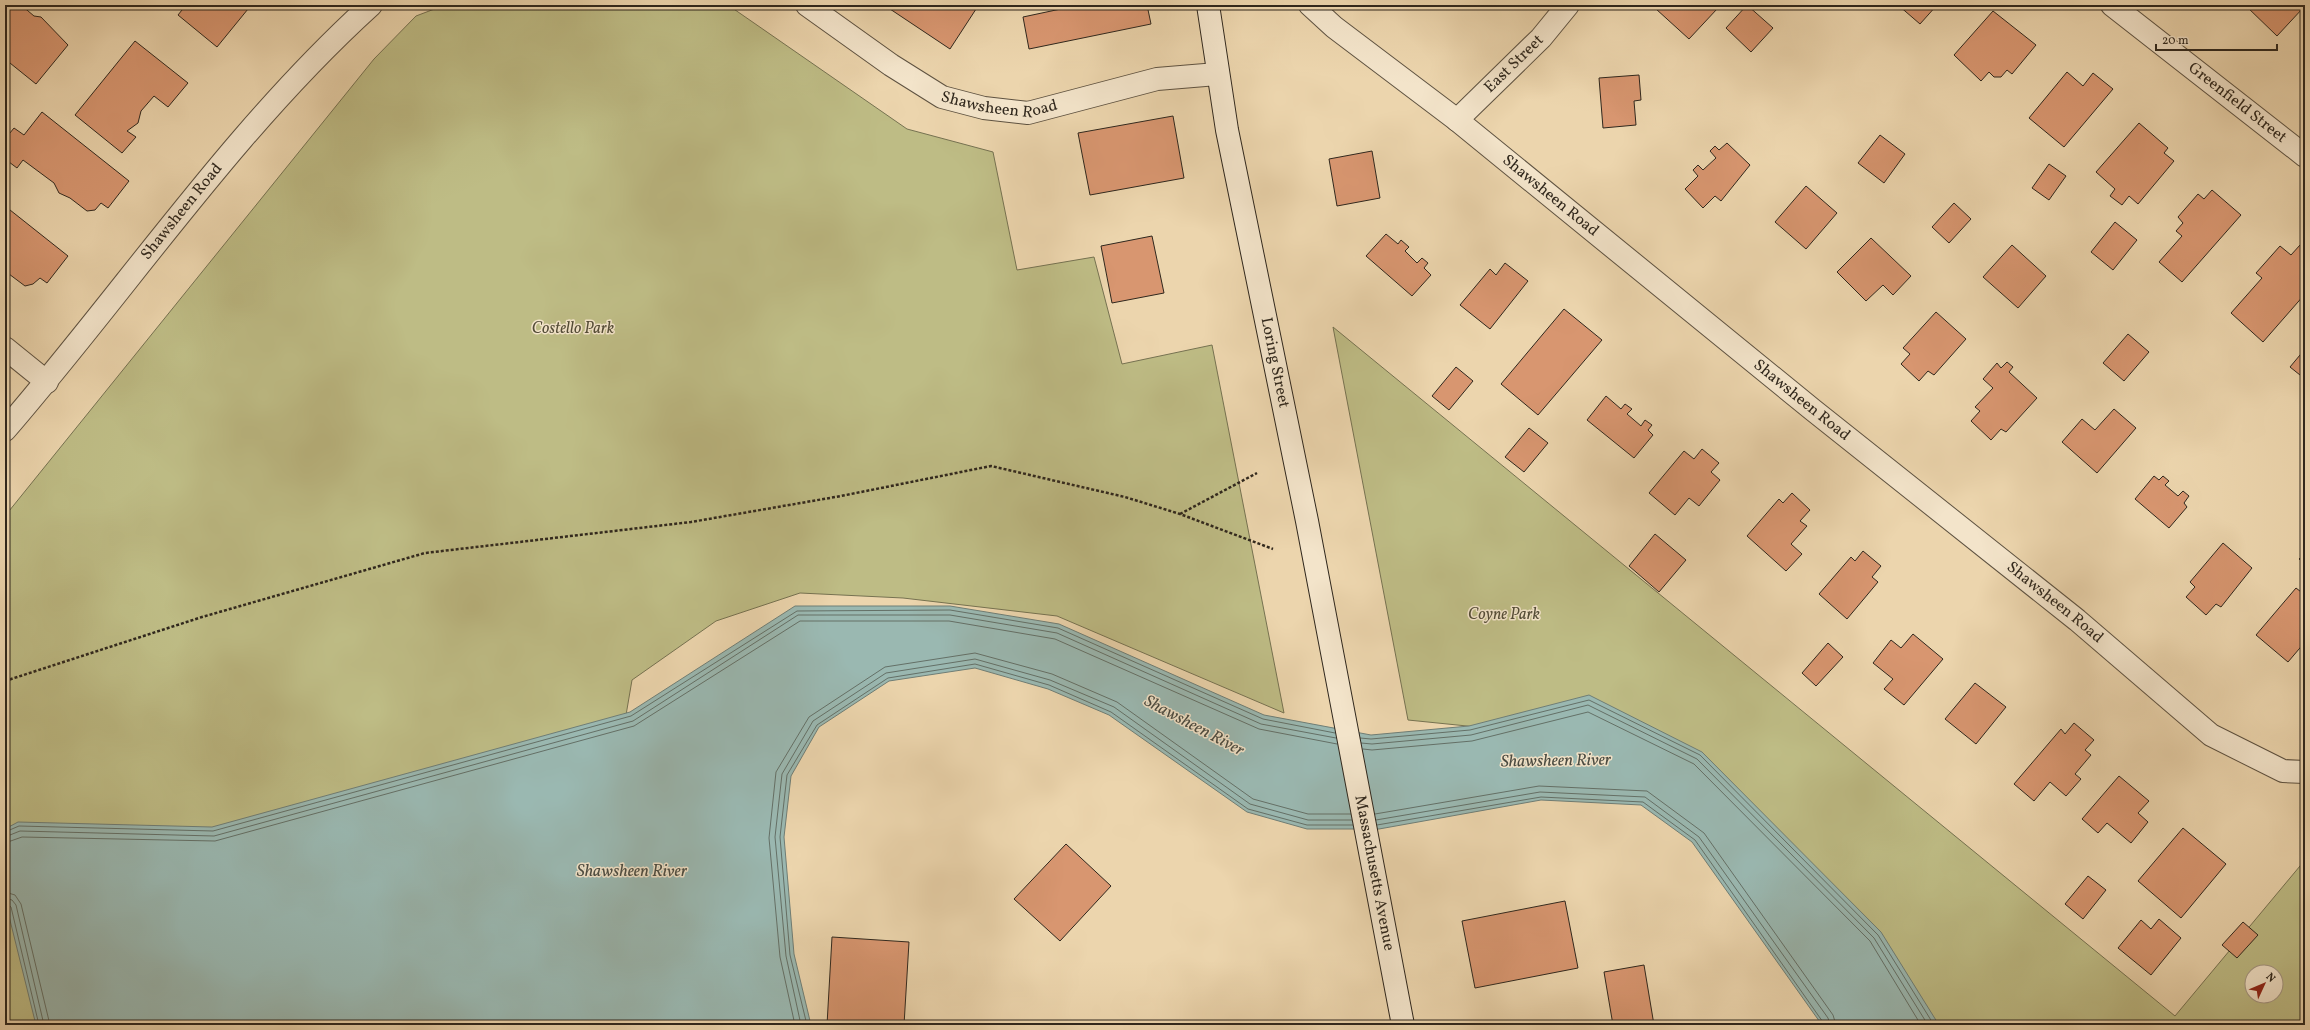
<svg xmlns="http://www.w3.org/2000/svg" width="2310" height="1030" viewBox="0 0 2310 1030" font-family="Vollkorn,serif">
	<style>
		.green { fill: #bebc85; stroke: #767251; fill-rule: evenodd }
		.water { fill: #9ab8b1; stroke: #6f7e76 }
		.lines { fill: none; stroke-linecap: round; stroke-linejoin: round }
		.shore { stroke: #647067; stroke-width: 1 }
		.building { fill: #d89670; stroke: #2f271d }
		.minor-casing { stroke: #5e5241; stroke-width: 24 }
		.secondary-casing { stroke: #2f271d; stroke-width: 24 }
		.path { stroke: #2f271d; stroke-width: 2.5; stroke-dasharray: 3 2; stroke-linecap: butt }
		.minor { stroke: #f3e4ca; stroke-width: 22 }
		.secondary { stroke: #f3e4ca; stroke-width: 22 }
		.labels { text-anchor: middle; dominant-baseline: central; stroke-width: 3; stroke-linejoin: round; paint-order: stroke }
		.street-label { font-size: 16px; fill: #2f271d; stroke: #f3e4ca }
		.park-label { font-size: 16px; font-style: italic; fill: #534c37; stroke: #f3e4ca }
		.water-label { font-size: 17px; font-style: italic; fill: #4a4b42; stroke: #f3e4ca }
	</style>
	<rect width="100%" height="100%" fill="#ecd5ad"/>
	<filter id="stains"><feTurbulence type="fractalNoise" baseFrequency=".005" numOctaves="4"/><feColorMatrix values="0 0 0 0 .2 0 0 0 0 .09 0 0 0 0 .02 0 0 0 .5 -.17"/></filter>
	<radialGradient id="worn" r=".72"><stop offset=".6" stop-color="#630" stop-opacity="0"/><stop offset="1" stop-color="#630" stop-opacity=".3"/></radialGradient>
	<g class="green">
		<path d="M445 5H728L907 129 993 152 1017 270 1094 257 1122 364 1212 345 1284 713 1057 616 903 598 800 593 716 621 632 680 618 762 652 1025H5V516L374 59 416 16Z"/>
		<path d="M1333 327 2175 1016 2305 860V1025H1920L1575 737 1408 720ZM2252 972H2276V996H2252Z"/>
	</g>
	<path class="water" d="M795 606H950L1059 624 1264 715 1371 735 1469 726 1589 695 1702 752 1881 932 1939 1025H1822L1692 842 1641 805 1541 800 1379 829H1307L1247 812 1109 715 1048 689 975 668 889 681 819 727 791 776 784 837 794 954 811 1025H36L5 900V829L18 822 212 827 630 712Z"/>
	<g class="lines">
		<g class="shore">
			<path d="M1360 738 1371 739 1470 730 1589 700 1700 755 1878 935 1934 1025"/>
			<path d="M1361 743 1372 744 1471 735 1588 705 1697 759 1874 938 1928 1025"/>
			<path d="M1363 749 1372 750 1472 741 1588 712 1694 764 1870 941 1921 1025"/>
			<path d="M1375 814 1539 786 1647 791 1704 833 1833 1015 1836 1025"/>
			<path d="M1376 820 1540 792 1645 797 1699 837 1828 1018 1830 1025"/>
			<path d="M1377 825 1541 797 1643 802 1695 840 1825 1025"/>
			<path d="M5 832 19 826 213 831 631 716 797 611 950 610 1058 628 1263 719 1335 733"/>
			<path d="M5 837 20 831 214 836 633 721 798 615H950L1057 633 1261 724 1336 738"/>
			<path d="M5 843 22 837 215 841 634 726 800 621H949L1055 639 1259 729 1337 744"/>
			<path d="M5 892 15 895 21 904 50 1025"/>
			<path d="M5 898 12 900 16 905 44 1025"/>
			<path d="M5 903 11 907 39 1025"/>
			<path d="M795 1025 780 957 769 838 776 772 809 717 885 667 975 653 1052 674 1117 702 1253 799 1308 814H1351"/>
			<path d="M801 1025 786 956 775 837 782 774 813 721 886 673 975 659 1050 680 1114 707 1250 804 1308 820H1352"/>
			<path d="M807 1025 790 955 780 837 787 775 817 725 888 678 975 664 1049 685 1111 712 1248 809 1307 825H1353"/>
		</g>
	</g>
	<g class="building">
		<path d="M5 5H21L34 16 41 17 68 45 36 84 5 59Z"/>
		<path d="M186 5H257L248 9 217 47 178 15Z"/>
		<path d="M884 5H958L961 7 963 5 978 6 950 49Z"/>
		<path d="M1069 5H1147L1151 24 1029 49 1023 17 1070 7Z"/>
		<path d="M1659 5H1712L1717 9 1689 39 1656 9Z"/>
		<path d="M1747 5 1773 28 1751 52 1726 28Z"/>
		<path d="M1898 5H1937L1920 24Z"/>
		<path d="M2245 5H2299L2303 8 2277 36Z"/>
		<path d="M1993 11 2036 45 2012 74 2007 70 2001 77H1994L1989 72 1981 81 1954 55Z"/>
		<path d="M135 41 188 83 168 107 154 96 141 111 138 123 127 131 136 137 122 153 75 115Z"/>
		<path d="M2067 72 2083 86 2093 73 2113 89 2064 147 2029 118Z"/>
		<path d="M1639 75 1641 100 1634 101 1636 125 1603 128 1599 78Z"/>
		<path d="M42 112 129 181 108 208 101 203 95 210 87 211 70 198 59 193 54 183 23 160 17 168 5 159V139L14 128 24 135Z"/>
		<path d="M1173 116 1184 178 1090 195 1078 133Z"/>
		<path d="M2139 123 2168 148 2164 153 2174 161 2138 204 2129 196 2122 205 2110 196 2115 189 2096 172Z"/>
		<path d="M1880 135 1905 154 1884 183 1858 163Z"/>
		<path d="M1727 143 1750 165 1721 201 1715 196 1703 208 1685 189 1698 176 1693 170 1698 165 1703 170 1716 158 1710 151 1715 146 1719 150Z"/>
		<path d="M1372 151 1380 198 1337 206 1329 159Z"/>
		<path d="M2049 164 2066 176 2049 200 2032 188Z"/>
		<path d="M1806 186 1837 213 1806 249 1775 222Z"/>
		<path d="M2212 190 2241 215 2182 282 2159 262 2182 236 2176 231 2183 223 2178 217 2198 194 2204 199Z"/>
		<path d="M1954 203 1971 219 1949 243 1932 227Z"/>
		<path d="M5 206 68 256 47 283 40 278 33 284 25 286 5 271Z"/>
		<path d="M2115 222 2137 240 2113 270 2091 252Z"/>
		<path d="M1386 234 1398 244 1401 240 1409 247 1405 251 1417 263 1422 258 1428 263 1424 268 1431 275 1412 296 1366 256Z"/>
		<path d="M1152 236 1164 293 1112 303 1101 246Z"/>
		<path d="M1871 238 1911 276 1893 295 1883 285 1866 301 1837 272Z"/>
		<path d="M2012 245 2046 276 2018 308 1983 277Z"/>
		<path d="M2300 245 2305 249V262L2301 266 2305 270V294L2263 342 2231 313 2262 278 2256 273 2280 246 2291 255Z"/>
		<path d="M1505 263 1528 281 1490 329 1460 305 1490 269 1496 275Z"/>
		<path d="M1564 309 1602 340 1538 415 1501 384Z"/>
		<path d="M1936 312 1966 339 1934 375 1928 371 1919 381 1901 364 1910 354 1903 348Z"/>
		<path d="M2128 334 2149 352 2124 381 2103 363Z"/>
		<path d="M2305 349V379L2290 367Z"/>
		<path d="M2007 362 2013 367 2009 372 2037 398 2006 432 2001 429 1991 440 1971 421 1980 411 1975 407 1993 388 1983 379 1997 363 2001 368Z"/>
		<path d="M1456 367 1473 381 1449 410 1432 396Z"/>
		<path d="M1606 396 1621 409 1625 404 1632 409 1627 414 1641 426 1645 420 1652 425 1648 430 1653 435 1634 458 1587 420Z"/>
		<path d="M2114 409 2136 428 2097 473 2062 442 2082 419 2095 430Z"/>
		<path d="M1529 428 1548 443 1524 472 1505 457Z"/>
		<path d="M1702 449 1719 463 1711 472 1720 480 1699 506 1689 498 1675 515 1649 493 1684 451 1694 459Z"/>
		<path d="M2154 476 2159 480 2163 476 2169 481 2165 485 2178 496 2183 491 2189 496 2184 503 2187 507 2169 528 2135 499Z"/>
		<path d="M1792 493 1810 510 1800 521 1807 526 1791 544 1802 554 1786 571 1747 536 1779 499 1783 503Z"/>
		<path d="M1655 534 1686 560 1659 592 1629 566Z"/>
		<path d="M2223 543 2252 568 2221 607 2216 604 2206 615 2186 597 2195 587 2190 582Z"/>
		<path d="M1863 551 1881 566 1872 577 1878 582 1847 619 1819 594 1851 557 1855 561Z"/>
		<path d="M2305 553V564L2299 559Z"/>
		<path d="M2296 588 2305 595V642L2288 662 2256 635Z"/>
		<path d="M1913 634 1943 659 1904 705 1884 689 1893 679 1873 663 1891 640 1901 648Z"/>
		<path d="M1828 643 1843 657 1816 686 1802 673Z"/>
		<path d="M1975 683 2006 707 1976 744 1945 719Z"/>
		<path d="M2074 723 2094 740 2085 750 2091 755 2075 774 2081 779 2066 796 2050 782 2034 801 2014 784 2061 729 2065 734Z"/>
		<path d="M2119 776 2149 801 2138 813 2148 822 2131 843 2107 823 2098 833 2082 819Z"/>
		<path d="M2183 828 2226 864 2181 918 2138 881Z"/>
		<path d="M1066 844 1111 886 1060 941 1014 899Z"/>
		<path d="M2088 876 2106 890 2083 919 2065 904Z"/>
		<path d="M1565 901 1578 968 1475 988 1462 921Z"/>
		<path d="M2159 919 2181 938 2151 975 2118 948 2141 920 2151 929Z"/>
		<path d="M2243 922 2258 935 2237 958 2222 945Z"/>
		<path d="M832 937 909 942 904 1025H827Z"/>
		<path d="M1644 965 1654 1025H1613L1604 972Z"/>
	</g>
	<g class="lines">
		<defs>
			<g id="minor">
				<path id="s1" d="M807 5 891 65 942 97 984 108 1028 113 1157 79 1217 74"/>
				<path id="s2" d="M1310 5 1334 27 1457 120 1813 410 2077 620 2211 735 2283 771 2305 772"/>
				<path id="s3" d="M2112 5 2305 156"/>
				<path id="s4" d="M1457 120 1541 38 1568 5"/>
				<path d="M5 348 47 382"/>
				<path id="s5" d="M5 430C127 289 232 131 371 5"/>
			</g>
			<g id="secondary">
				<path id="s6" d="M1208 5 1227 130 1307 521 1403 1025"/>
			</g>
		</defs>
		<use href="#minor" class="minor-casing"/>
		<use href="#secondary" class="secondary-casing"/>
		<g class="path">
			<path d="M1180 514 1257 473"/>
			<path d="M5 681 202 617 425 553 691 522 841 496 991 466 1125 497 1180 514 1273 549"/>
		</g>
		<use href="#minor" class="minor"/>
		<use href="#secondary" class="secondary"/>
	</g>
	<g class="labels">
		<g class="street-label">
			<text stroke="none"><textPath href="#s4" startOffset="80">East Street</textPath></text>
			<text stroke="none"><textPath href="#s1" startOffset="222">Shawsheen Road</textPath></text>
			<text stroke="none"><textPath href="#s3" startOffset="159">Greenfield Street</textPath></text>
			<text stroke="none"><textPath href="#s2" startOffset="307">Shawsheen Road</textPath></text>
			<text stroke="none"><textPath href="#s5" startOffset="281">Shawsheen Road</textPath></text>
			<text stroke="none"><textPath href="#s6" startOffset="364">Loring Street</textPath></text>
			<text stroke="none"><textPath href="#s2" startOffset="631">Shawsheen Road</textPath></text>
			<text stroke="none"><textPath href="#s2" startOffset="955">Shawsheen Road</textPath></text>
			<text stroke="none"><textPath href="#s6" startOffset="884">Massachusetts Avenue</textPath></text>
		</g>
		<g class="park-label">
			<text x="573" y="329">Costello Park</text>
			<text x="1504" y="615">Coyne Park</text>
		</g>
		<g class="water-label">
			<text transform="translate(1194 726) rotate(28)">Shawsheen River</text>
			<text transform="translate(1556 761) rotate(-1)">Shawsheen River</text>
			<text x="632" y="871">Shawsheen River</text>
		</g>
	</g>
	<rect width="2310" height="1030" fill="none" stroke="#ecd5ad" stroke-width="20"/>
	<rect x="6" y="6" width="2298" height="1018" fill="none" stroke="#2f271d" stroke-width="2"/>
	<rect x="10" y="10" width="2290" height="1010" fill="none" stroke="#2f271d"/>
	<g transform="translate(2264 984) rotate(46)"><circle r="19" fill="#f3e4ca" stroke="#a59885"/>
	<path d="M0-3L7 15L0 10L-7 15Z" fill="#8f2418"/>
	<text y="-6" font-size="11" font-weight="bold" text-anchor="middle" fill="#2f271d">N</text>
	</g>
	<path d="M2156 44v6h121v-6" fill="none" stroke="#2f271d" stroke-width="2"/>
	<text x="2162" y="44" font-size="12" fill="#2f271d" stroke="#f3e4ca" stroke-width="3" paint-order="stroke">20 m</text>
	<rect width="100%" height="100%" filter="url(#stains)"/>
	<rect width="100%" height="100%" fill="url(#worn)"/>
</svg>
